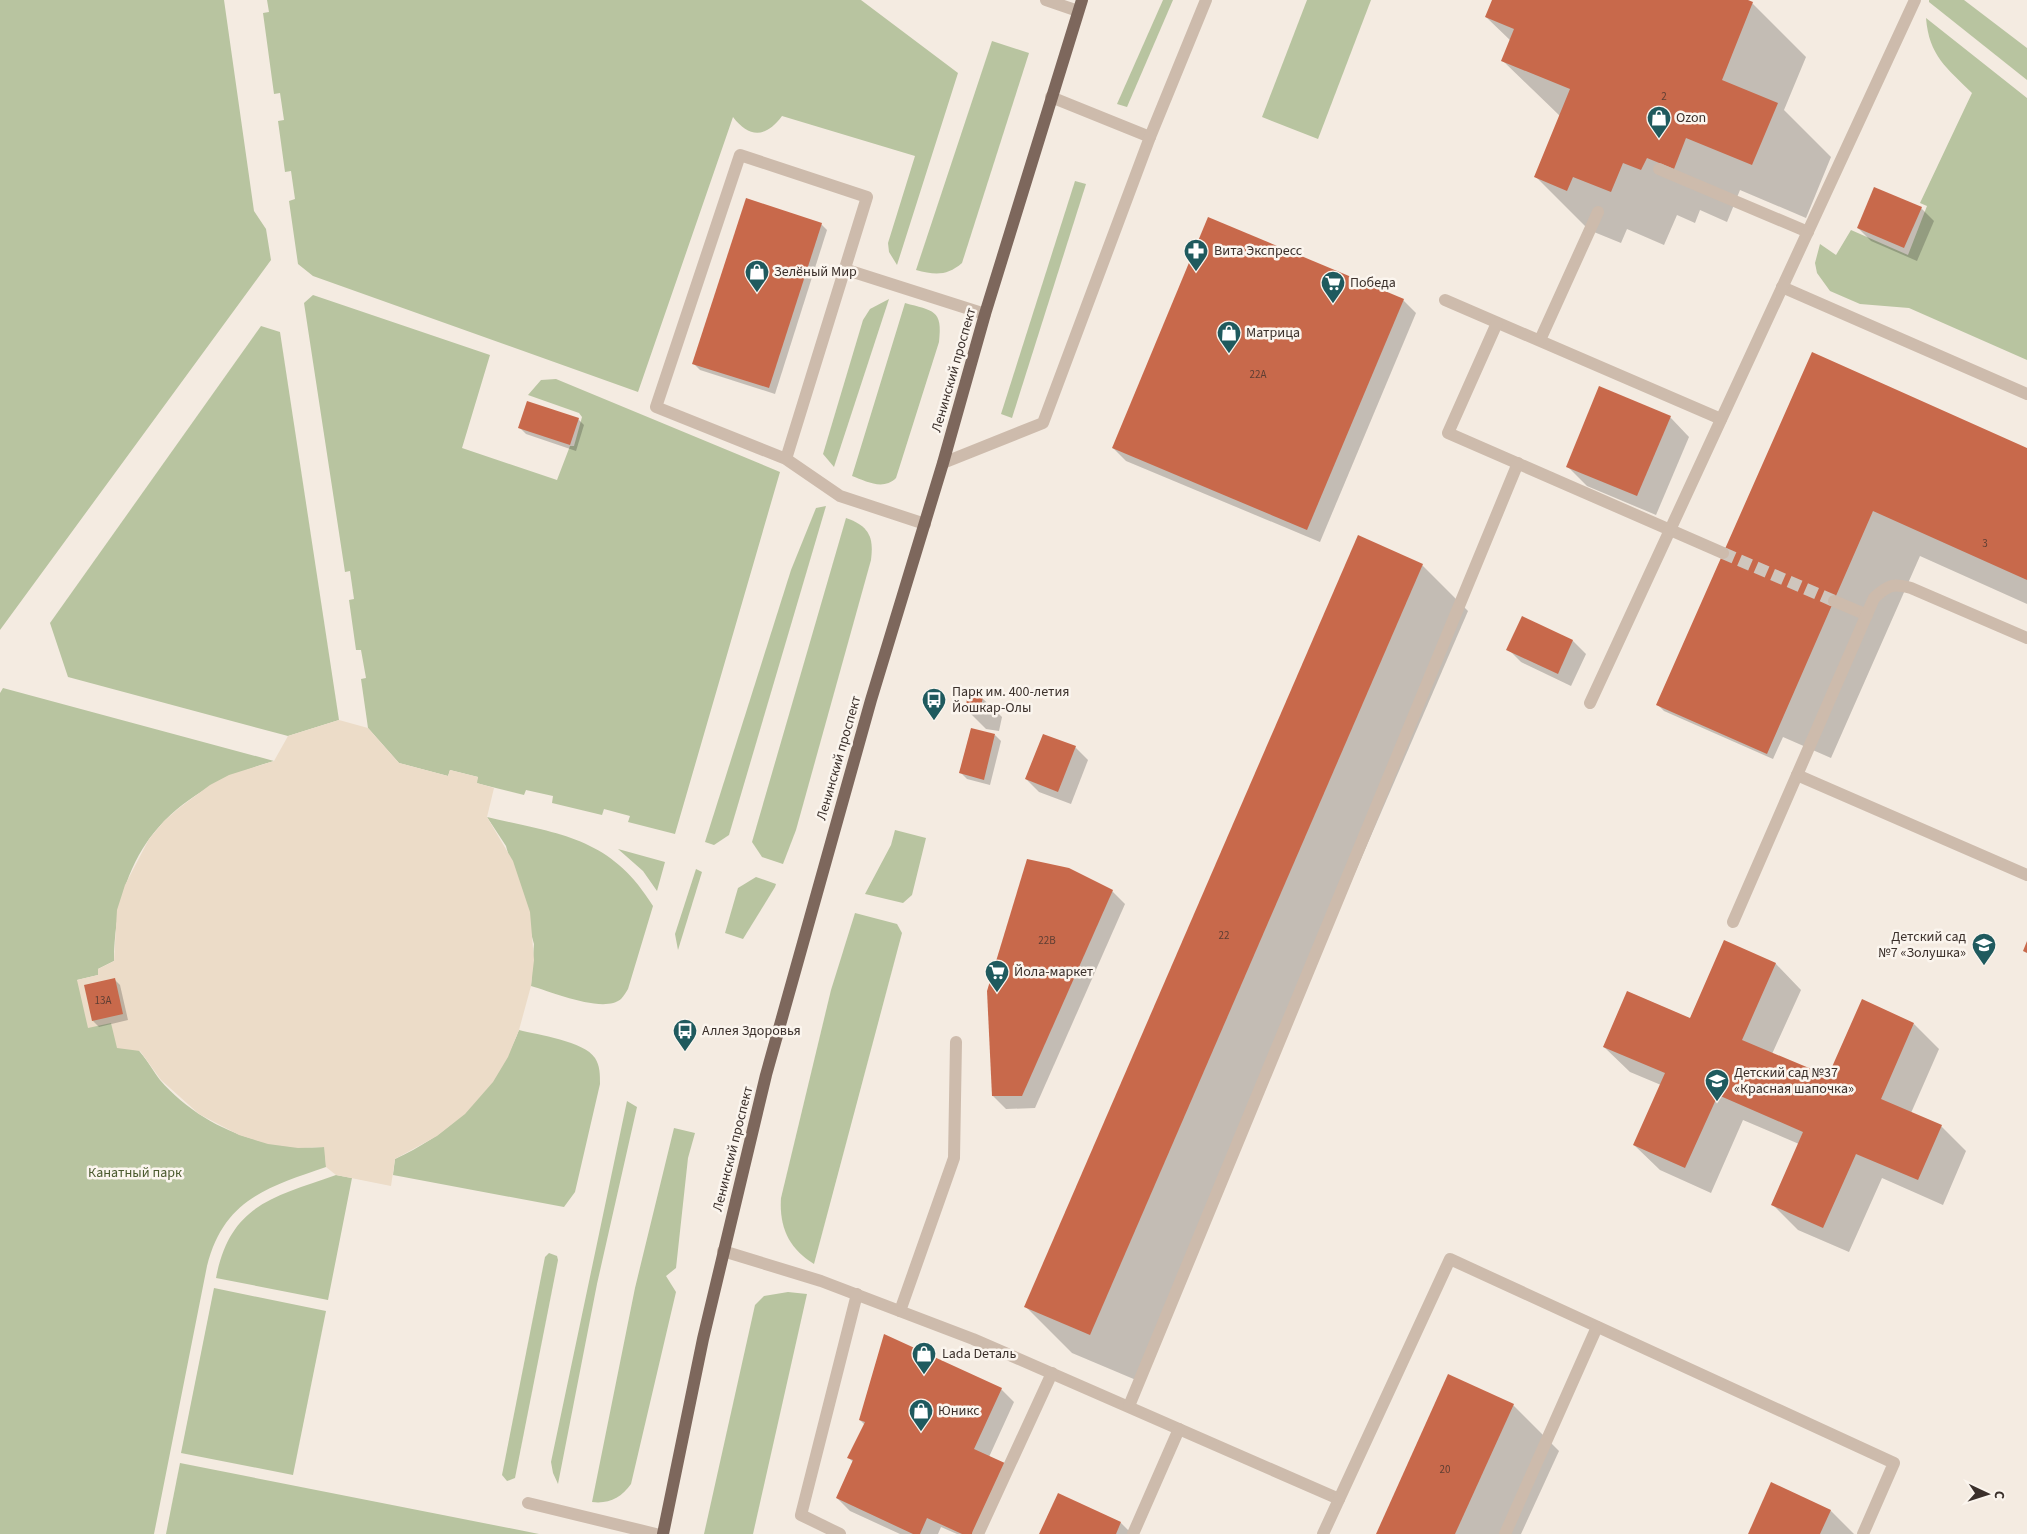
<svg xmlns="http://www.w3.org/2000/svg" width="2027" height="1534" viewBox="0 0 2027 1534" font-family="'Source Sans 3',sans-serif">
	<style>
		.green { fill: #b8c4a0 }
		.plaza { fill: #ecdcc8 }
		.shadow { fill: #0003 }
		.building { fill: #c8694b }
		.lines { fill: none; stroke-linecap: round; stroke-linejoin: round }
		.minor-tunnel { stroke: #cfc6bd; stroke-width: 12; stroke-dasharray: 12 6; stroke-linecap: butt }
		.minor { stroke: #cdbbac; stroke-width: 12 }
		.major { stroke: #7d675c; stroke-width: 12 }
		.labels { text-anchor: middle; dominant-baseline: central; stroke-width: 5; stroke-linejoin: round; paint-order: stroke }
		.number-label { font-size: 11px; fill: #5e3e33 }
		.poi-label { font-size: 14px; fill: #3b302b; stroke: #fbf5ee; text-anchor: start }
		.street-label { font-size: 14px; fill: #3b302b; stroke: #fbf5ee }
		.park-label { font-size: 14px; fill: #4a5a2e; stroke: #fbf5ee }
	</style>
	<rect width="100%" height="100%" fill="#f4ebe1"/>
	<g class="green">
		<path d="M0 0H224L254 211 266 229 271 260 0 630Z"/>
		<path d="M267 0H861L958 73 897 265 889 252 888 243 915 156 782 116C766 138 749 138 733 117L638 392 313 276 298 264 289 201 295 199 291 171 285 172 278 121 284 120 280 93 274 94 263 13 269 12Z"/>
		<path d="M1163 0H1173L1127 107 1117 104Z"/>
		<path d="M1307 0H1371L1318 139 1262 117Z"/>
		<path d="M1929 0H1964L2027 48V80L1929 2Z"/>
		<path d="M1926 18 2027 98V360L1909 308 1860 304 1830 291 1817 273 1815 263 1820 244 1836 255 1851 230 1908 255 1927 206 1920 203 1972 93C1947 68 1929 56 1926 18Z"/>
		<path d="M992 41 1029 53 962 263C947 276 935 275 916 270Z"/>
		<path d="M1075 181 1086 184 1012 418 1001 414Z"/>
		<path d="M313 295 490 355 462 448 557 480 570 446H574L582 417 579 413 528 395 541 380 556 379 780 472 675 834 628 822 630 816 604 809 602 815 552 803 553 796 526 790 524 795 476 783 478 777 450 770 448 776 399 763 368 728 361 679 366 678 361 650H356L349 600 354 599 350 571 345 572 304 303Z"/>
		<path d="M889 299 834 467 823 454 863 320 870 309Z"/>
		<path d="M905 303C933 311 943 309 939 342L896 478C883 491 866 481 852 476Z"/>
		<path d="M261 326 280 332 339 720 288 736 68 677 50 623Z"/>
		<path d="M826 506 729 835 714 845 705 842 791 570 816 508Z"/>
		<path d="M846 518C869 526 874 537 871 560L796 830 783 864 762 857 752 842Z"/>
		<path d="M3 688 274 761C170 791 116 850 114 961L98 969V975L77 980C89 995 100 1011 113 1025 122 1034 133 1042 140 1052 148 1061 153 1071 160 1080 201 1127 263 1151 325 1147L326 1167C268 1187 224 1199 207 1266L154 1534H0V693Z"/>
		<path d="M487 817C560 834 611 837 653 906L628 989C626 992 624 996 621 999 604 1014 552 992 531 986L534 944 506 846Z"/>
		<path d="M895 830 926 838 912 895 903 903 865 894 891 845Z"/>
		<path d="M618 849 665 862 657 891 643 871Z"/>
		<path d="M696 869 702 872 678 950 675 934Z"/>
		<path d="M756 877 776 884 775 887 743 939 725 933 738 888Z"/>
		<path d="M855 913 897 924 902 933 814 1264C789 1249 779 1227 781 1198L831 990Z"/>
		<path d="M519 1030C538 1035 584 1041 595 1058 600 1066 600 1074 600 1084L575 1192 564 1207 393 1175 395 1159C453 1133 496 1089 519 1030Z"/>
		<path d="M627 1101 637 1107 597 1284 558 1484 553 1473 551 1462Z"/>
		<path d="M674 1128 695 1133 688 1158 676 1268 666 1276 676 1292 631 1484C621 1498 609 1504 592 1502L635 1288Z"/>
		<path d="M336 1175 352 1178 328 1300 216 1278C230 1204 274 1197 336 1175Z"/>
		<path d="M549 1253 557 1256 558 1260 515 1478 507 1481 502 1475 545 1257Z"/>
		<path d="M214 1288 326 1311 293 1475 181 1453Z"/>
		<path d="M788 1292 807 1294 753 1534H704L755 1305 764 1296Z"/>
		<path d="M180 1463 539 1534H166Z"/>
	</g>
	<path class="plaza" d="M339 720 368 728 399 763 448 776 450 770 478 777 477 783 494 788 487 817 513 861 530 912 534 960 531 986 519 1030 508 1057 493 1082 465 1114 437 1136 395 1159 391 1186 336 1175 326 1167 324 1147 298 1148 268 1144 239 1135 199 1114 161 1080 140 1051 117 1048 111 1023 88 1028 77 980 98 975V969L114 961 117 910 125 885 149 839 164 821 179 808 210 785 229 775 274 761 288 736Z"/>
	<g class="shadow">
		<path d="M1493 0H1744L1752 3 1806 57 1784 110 1831 157 1806 218 1740 190 1727 222 1700 210 1695 223 1677 215 1664 245 1627 229 1621 243 1589 230 1536 177 1560 116 1503 61 1511 41 1486 17Z"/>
		<path d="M1921 208 1934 221 1917 261 1871 241 1858 228Z"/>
		<path d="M821 224 827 230 775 394 700 370 694 364Z"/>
		<path d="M1403 300 1416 313 1320 542 1126 461 1113 448Z"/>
		<path d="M1813 354 2027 449V604L1920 556 1831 758 1783 737 1773 759 1664 711 1658 705Z"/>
		<path d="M1670 417 1689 437 1656 515 1587 486 1567 466Z"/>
		<path d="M578 419 584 425 576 451 526 434 520 428Z"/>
		<path d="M1422 565 1468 611 1136 1380 1072 1353 1026 1307Z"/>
		<path d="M1522 618 1573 641 1586 654 1571 686 1521 662 1508 649Z"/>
		<path d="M982 698 1002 717 999 731 986 729 966 709Z"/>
		<path d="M995 735 1001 741 990 785 967 779 961 773Z"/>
		<path d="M1075 747 1088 760 1071 804 1039 792 1026 779Z"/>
		<path d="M1112 891 1125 904 1035 1108 1006 1109 993 1096Z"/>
		<path d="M1725 942 1776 964 1801 990 1772 1054 1828 1078 1914 1024 1939 1049 1911 1113 1941 1126 1966 1151 1943 1205 1882 1178 1849 1252 1798 1230 1772 1204 1799 1144 1743 1120 1711 1193 1660 1170 1634 1145 1661 1085 1630 1072 1604 1047 1690 1019Z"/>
		<path d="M114 979 120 985 128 1020 99 1027 93 1021Z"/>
		<path d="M1001 1389 1014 1402 989 1457 984 1534H957L941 1527 938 1534H900L850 1511 837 1498 854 1463 849 1458 865 1425 860 1420Z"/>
		<path d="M1513 1405 1559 1451 1521 1534H1378Z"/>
		<path d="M1831 1511 1854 1534H1749Z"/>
		<path d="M1121 1523 1132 1534H1041Z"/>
	</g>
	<g class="building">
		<path d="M1492 0H1748L1753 2 1722 80 1778 103 1752 165 1686 138 1674 169 1647 158 1641 170 1623 163 1611 192 1573 177 1567 191 1534 177 1570 89 1501 61 1514 29 1485 17Z"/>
		<path d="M1874 187 1922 207 1904 248 1857 228Z"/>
		<path d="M746 198 822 223 769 388 692 364Z"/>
		<path d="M1208 217 1404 299 1307 530 1112 448Z"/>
		<path d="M1812 352 2027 448V580L1873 511 1767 754 1656 705Z"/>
		<path d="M1599 386 1671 416 1637 496 1566 467Z"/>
		<path d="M527 401 579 418 570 445 518 428Z"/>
		<path d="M1358 535 1423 564 1090 1335 1024 1307Z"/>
		<path d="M1522 616 1573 640 1558 674 1506 650Z"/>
		<path d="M968 694 983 696 980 713 965 710Z"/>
		<path d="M971 728 995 734 984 780 959 773Z"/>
		<path d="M1043 734 1076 746 1058 792 1025 779Z"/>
		<path d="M1027 859 1069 868 1113 890 1022 1096H992L987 991Z"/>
		<path d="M1724 940 1776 963 1742 1040 1828 1076 1862 999 1914 1023 1881 1099 1942 1125 1918 1180 1856 1154 1823 1228 1771 1205 1803 1132 1718 1095 1685 1168 1633 1145 1665 1073 1603 1047 1627 991 1690 1018Z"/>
		<path d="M2027 941V953L2023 951Z"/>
		<path d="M115 978 123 1014 92 1021 84 985Z"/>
		<path d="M884 1334 1002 1388 974 1449 1007 1464 975 1534H962L927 1518 920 1534H913L836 1498 853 1460 847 1458 865 1422 859 1420Z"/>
		<path d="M1448 1374 1514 1404 1455 1534H1376Z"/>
		<path d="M1771 1482 1831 1510 1820 1534H1748Z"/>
		<path d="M1058 1493 1121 1522 1116 1534H1039Z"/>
	</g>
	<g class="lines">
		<path class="minor-tunnel" d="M1723 553 1834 601"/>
		<g class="minor">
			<path d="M1046 0 1078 11"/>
			<path d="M1051 97 1150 137"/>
			<path d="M1659 169 1808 232"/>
			<path d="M844 269 985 314"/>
			<path d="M1782 287 2027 394"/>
			<path d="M1445 300 1721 419"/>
			<path d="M1497 323 1448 433 1723 553"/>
			<path d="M1540 340 1598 212"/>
			<path d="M786 459 867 197 740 155 656 407 786 459 840 496 925 524"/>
			<path d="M943 463 1043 423 1150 137 1206 0"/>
			<path d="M1834 601 1867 615"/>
			<path d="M1590 703 1915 0"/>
			<path d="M1797 775 2027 875"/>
			<path d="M1733 922 1874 598C1888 585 1893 583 1911 588L2027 638"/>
			<path d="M723 1251 821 1281 973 1339 1339 1499"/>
			<path d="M900 1311 954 1158 956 1042"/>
			<path d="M1129 1406 1518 463"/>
			<path d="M528 1503 656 1534"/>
			<path d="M840 1534 801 1515 857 1294"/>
			<path d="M978 1534 1052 1373"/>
			<path d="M1133 1534 1179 1429"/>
			<path d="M1323 1534 1450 1259 1894 1463 1863 1534"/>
			<path d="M1505 1534 1597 1327"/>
		</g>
		<path class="major" d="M663 1534 703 1339 766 1075 871 700 943 463 985 314 1082 0"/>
	</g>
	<defs>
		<symbol id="shop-pin" viewBox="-11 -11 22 30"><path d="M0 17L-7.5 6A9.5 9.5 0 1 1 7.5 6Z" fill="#1f5a5e" stroke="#fbf5ee"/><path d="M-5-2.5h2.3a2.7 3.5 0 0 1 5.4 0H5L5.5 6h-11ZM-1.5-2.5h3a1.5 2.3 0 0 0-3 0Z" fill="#fff"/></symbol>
		<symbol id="pharmacy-pin" viewBox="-11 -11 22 30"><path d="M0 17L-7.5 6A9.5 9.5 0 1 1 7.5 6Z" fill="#1f5a5e" stroke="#fbf5ee"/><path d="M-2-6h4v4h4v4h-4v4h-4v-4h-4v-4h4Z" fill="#fff"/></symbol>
		<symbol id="supermarket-pin" viewBox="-11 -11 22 30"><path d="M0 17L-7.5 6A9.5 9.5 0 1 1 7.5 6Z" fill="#1f5a5e" stroke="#fbf5ee"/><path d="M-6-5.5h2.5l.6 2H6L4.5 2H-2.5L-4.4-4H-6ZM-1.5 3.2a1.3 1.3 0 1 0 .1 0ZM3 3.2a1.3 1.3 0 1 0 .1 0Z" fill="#fff"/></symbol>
		<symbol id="bus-pin" viewBox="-11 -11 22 30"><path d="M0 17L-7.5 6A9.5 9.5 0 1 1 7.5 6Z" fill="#1f5a5e" stroke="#fbf5ee"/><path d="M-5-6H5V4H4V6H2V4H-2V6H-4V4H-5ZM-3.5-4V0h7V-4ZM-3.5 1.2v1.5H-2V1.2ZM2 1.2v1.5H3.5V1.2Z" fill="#fff"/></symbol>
		<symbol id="school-pin" viewBox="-11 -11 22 30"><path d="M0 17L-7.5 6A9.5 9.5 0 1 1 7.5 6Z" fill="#1f5a5e" stroke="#fbf5ee"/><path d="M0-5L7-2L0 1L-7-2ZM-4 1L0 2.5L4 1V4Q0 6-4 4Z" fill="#fff"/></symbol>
	</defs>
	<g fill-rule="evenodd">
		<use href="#shop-pin" x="1645" y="104" width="28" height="38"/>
		<use href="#pharmacy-pin" x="1182" y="237" width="28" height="38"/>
		<use href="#shop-pin" x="743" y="258" width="28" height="38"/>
		<use href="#supermarket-pin" x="1319" y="269" width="28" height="38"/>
		<use href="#shop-pin" x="1215" y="319" width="28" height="38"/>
		<use href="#bus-pin" x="920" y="686" width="28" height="38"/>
		<use href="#school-pin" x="1970" y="931" width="28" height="38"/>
		<use href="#supermarket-pin" x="983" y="958" width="28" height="38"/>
		<use href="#bus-pin" x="671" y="1017" width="28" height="38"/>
		<use href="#school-pin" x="1703" y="1067" width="28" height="38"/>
		<use href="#shop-pin" x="910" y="1340" width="28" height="38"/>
		<use href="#shop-pin" x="907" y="1397" width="28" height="38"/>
	</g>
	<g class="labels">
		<g class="number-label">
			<text x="1664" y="96">2</text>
			<text x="1258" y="374">22А</text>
			<text x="1985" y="543">3</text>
			<text x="1224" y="935">22</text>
			<text x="1047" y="940">22В</text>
			<text x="103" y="1000">13А</text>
			<text x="1445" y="1469">20</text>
		</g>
		<g class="poi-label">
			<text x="1676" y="118">Ozon</text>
			<text x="1214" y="251">Вита Экспресс</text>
			<text x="774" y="272">Зелёный Мир</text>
			<text x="1350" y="283">Победа</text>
			<text x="1246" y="333">Матрица</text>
			<text x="952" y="692">Парк им. 400-летия<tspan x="952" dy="16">Йошкар-Олы</tspan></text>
			<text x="1966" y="937" text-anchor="end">Детский сад<tspan x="1966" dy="16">№7 «Золушка»</tspan></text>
			<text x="1014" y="972">Йола-маркет</text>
			<text x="702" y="1031">Аллея Здоровья</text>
			<text x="1734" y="1073">Детский сад №37<tspan x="1734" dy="16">«Красная шапочка»</tspan></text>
			<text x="942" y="1354">Lada Dеталь</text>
			<text x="938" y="1411">Юникс</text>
		</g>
		<g class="street-label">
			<text transform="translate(954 370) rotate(-74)">Ленинский проспект</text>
			<text transform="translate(839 758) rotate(-74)">Ленинский проспект</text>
			<text transform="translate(733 1149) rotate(-76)">Ленинский проспект</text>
		</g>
		<g class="park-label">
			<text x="135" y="1173">Канатный парк</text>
		</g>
	</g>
	<g transform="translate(1987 1494) rotate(94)" stroke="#fbf5ee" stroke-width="4" paint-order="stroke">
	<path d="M0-4L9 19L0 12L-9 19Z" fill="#3b302b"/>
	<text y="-8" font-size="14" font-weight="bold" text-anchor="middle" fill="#3b302b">С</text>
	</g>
</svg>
